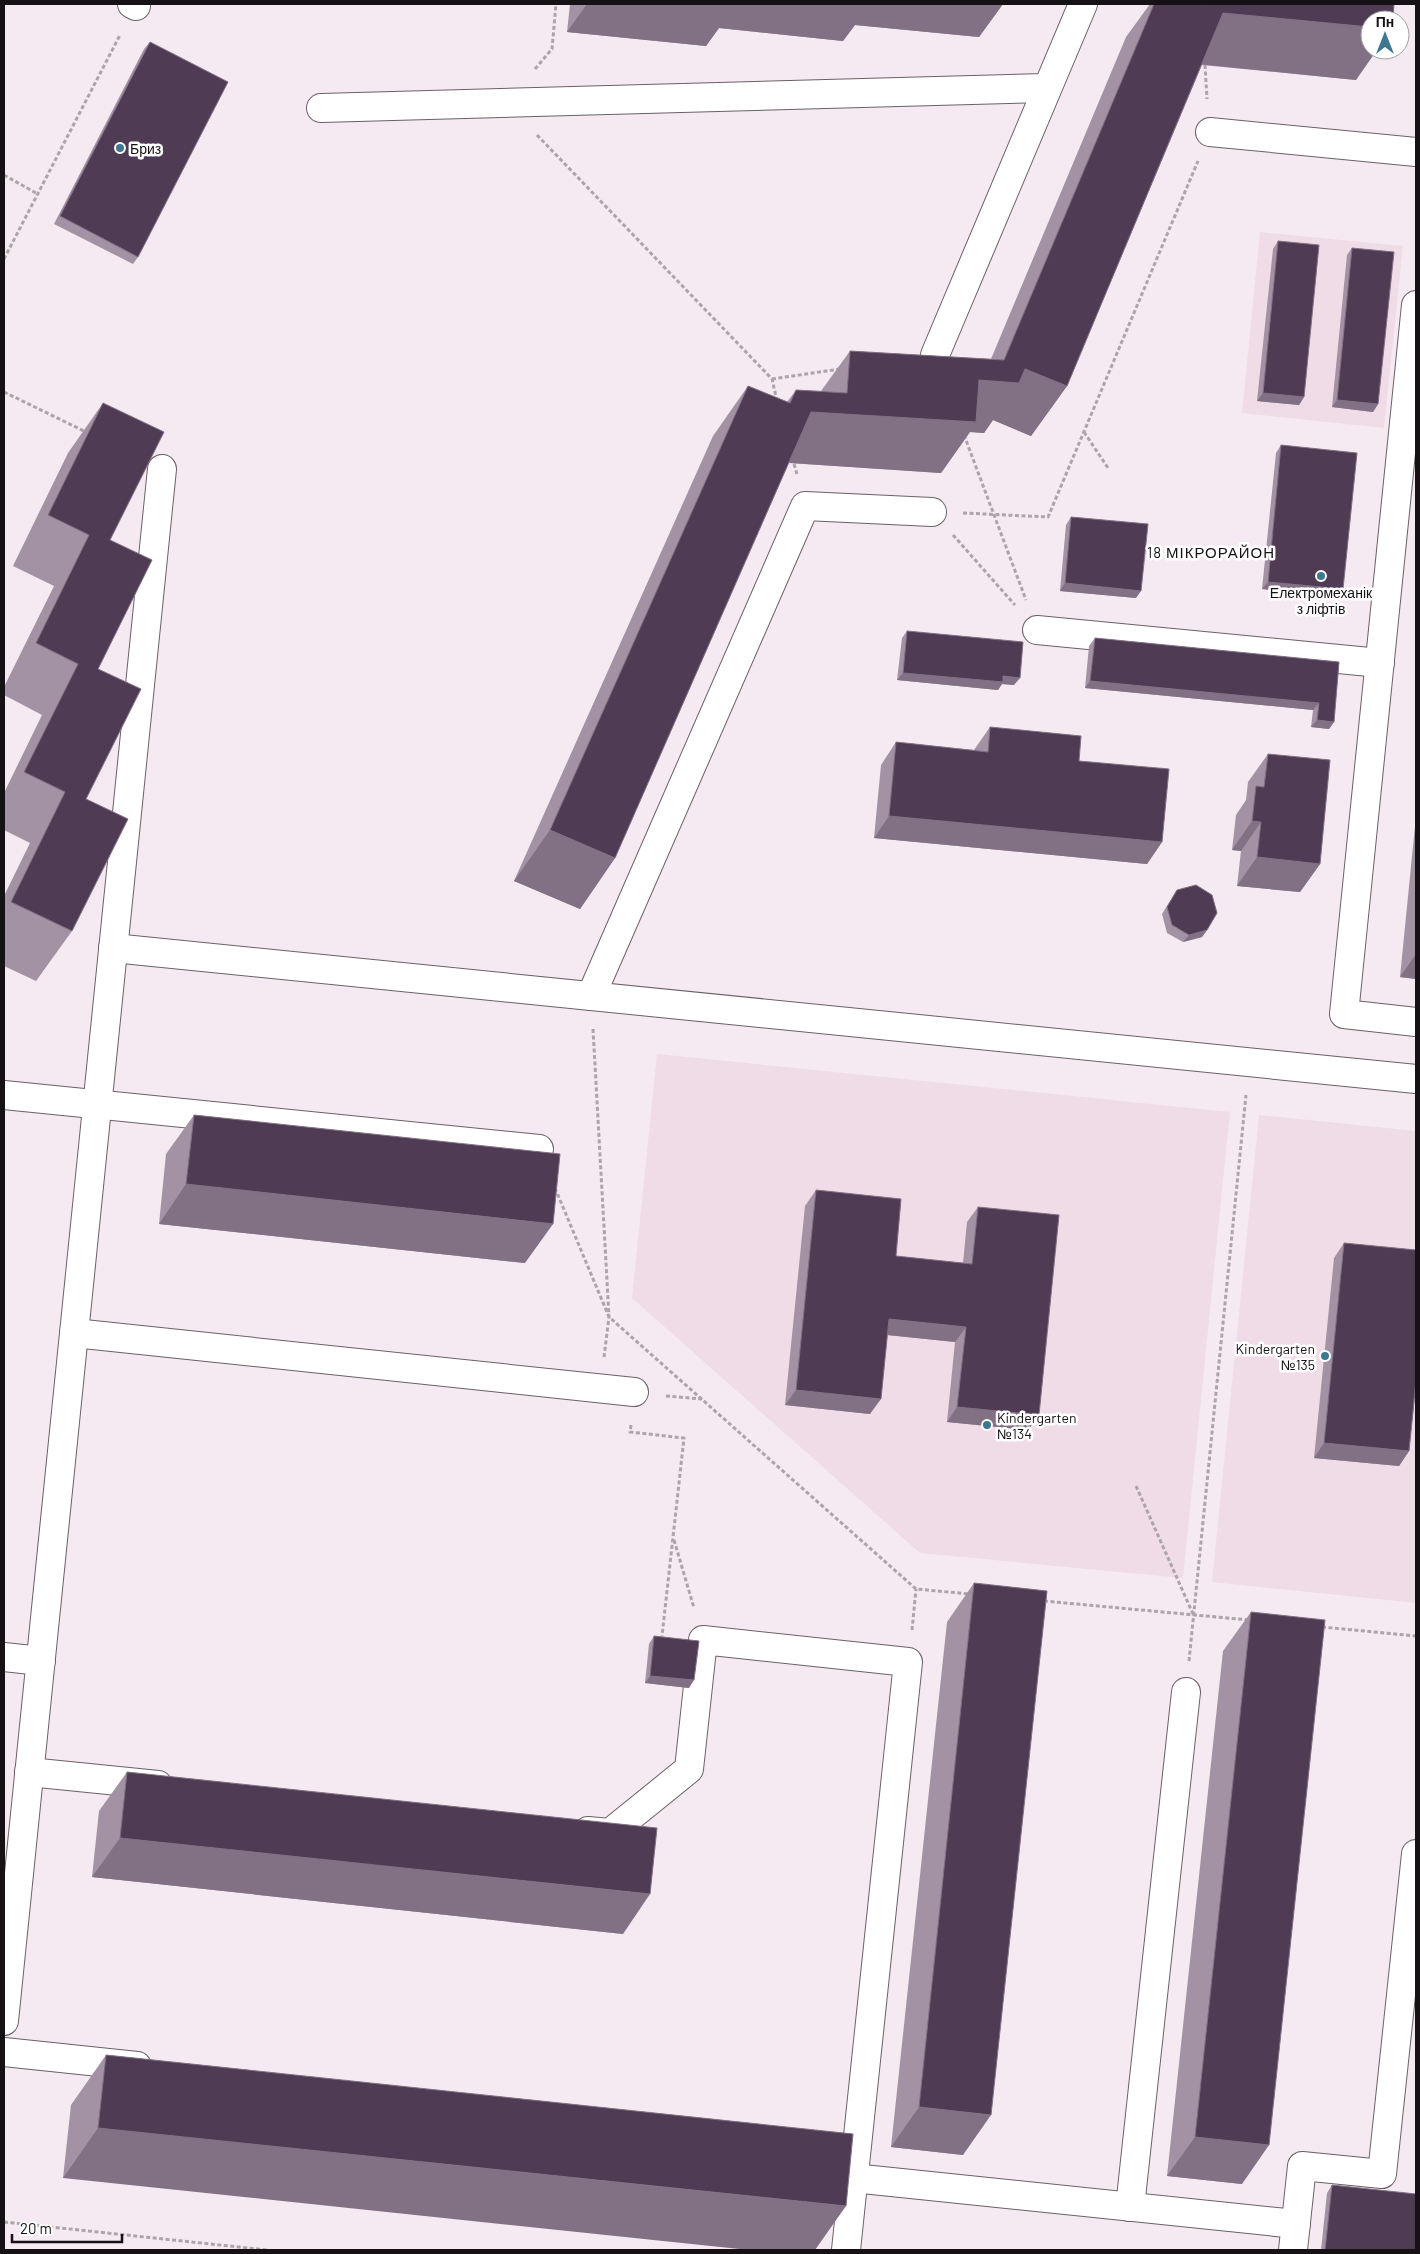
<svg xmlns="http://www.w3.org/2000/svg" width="1420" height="2254" viewBox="0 0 1420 2254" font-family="Barlow,sans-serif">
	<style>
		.built { fill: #efdce7 }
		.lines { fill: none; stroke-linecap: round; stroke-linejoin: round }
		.minor-casing { stroke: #6a6166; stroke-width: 30 }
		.path { stroke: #aca4a9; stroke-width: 3; stroke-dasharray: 4 2.5; stroke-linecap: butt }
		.minor { stroke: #fff; stroke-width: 28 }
		.wall { fill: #a292a3 }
		.shaded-wall { fill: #827084 }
		.building { fill: #503b55; stroke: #827084 }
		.poi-dot { fill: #3d7790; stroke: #fff; stroke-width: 2 }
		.labels { text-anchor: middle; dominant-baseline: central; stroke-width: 5; stroke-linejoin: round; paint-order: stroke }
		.poi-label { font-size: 14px; fill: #151114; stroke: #fff; text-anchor: start }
		.neighbourhood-label { font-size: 15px; letter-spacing: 1px; fill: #151114; stroke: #fff }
	</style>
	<rect width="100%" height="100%" fill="#f5eaf1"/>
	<g class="built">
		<path d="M1260 232 1403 246 1384 428 1242 413Z"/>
		<path d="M657 1054 1230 1112 1183 1578 920 1553 632 1298Z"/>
		<path d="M1259 1115 1416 1131V1603L1212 1582Z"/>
	</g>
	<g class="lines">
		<defs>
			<g id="minor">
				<path d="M132 4 136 6"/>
				<path d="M321 108 1047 88"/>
				<path d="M1210 132 1416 152"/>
				<path d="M1416 305 1344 1014 1416 1022"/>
				<path d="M935 355 1083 4"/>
				<path d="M1037 630 1380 663"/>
				<path d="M113 948 1416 1079"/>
				<path d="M591 996 805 506 932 512"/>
				<path d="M4 1095 539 1149"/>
				<path d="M74 1333 634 1392"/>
				<path d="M4 1657 41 1661"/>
				<path d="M29 1772 158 1785"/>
				<path d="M588 1831 610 1833 689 1769 703 1640 908 1662 846 2250"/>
				<path d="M4 2021 162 469"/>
				<path d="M4 2052 137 2066"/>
				<path d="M853 2178 1296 2224"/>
				<path d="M1130 2207 1186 1692"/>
				<path d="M1293 2250 1302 2166 1382 2174 1416 1854"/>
			</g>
		</defs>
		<use href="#minor" class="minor-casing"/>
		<g class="path">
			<path d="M1205 65 1207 99"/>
			<path d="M535 69 552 49 556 4"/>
			<path d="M537 135 772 379 777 401"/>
			<path d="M4 175 36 193"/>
			<path d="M4 259 120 35"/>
			<path d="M772 379 840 369"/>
			<path d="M4 392 86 432"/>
			<path d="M1084 432 1108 468"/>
			<path d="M964 435 1026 600"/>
			<path d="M794 464 797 474"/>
			<path d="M963 513 1048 517 1198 161"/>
			<path d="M953 535 1015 605"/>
			<path d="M593 1029 609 1317 604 1357"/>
			<path d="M555 1188 609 1317 916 1589 970 1594"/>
			<path d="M666 1396 702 1399"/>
			<path d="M631 1425 630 1432 684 1438 662 1636"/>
			<path d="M1136 1486 1193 1614"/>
			<path d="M674 1540 694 1608"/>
			<path d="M1044 1601 1249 1620"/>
			<path d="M1322 1627 1416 1636"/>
			<path d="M912 1630 916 1589"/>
			<path d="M1189 1661 1246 1095"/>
			<path d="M4 2222 267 2250"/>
		</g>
		<use href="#minor" class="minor"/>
	</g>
	<g class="wall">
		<path d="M570 4H1003L979 37 855 25 843 41 719 28 706 46 567 32Z"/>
		<path d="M1150 4H1394L1356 80 1202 65 1067 386 1031 436 993 420 984 433 970 432 941 473 789 463 615 858 580 909 514 881 713 436 748 386 787 402 796 390 821 391 850 351 991 359 1126 37Z"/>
		<path d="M150 42 138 257 133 264 54 224 144 49Z"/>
		<path d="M1278 241 1304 397 1299 405 1257 401 1273 249Z"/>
		<path d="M1352 248 1378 404 1373 412 1332 407 1347 255Z"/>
		<path d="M103 403 110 540 86 799 72 931 36 981 4 966V896L30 843 4 830V793L42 715 4 695V687L54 586 13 566 68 453Z"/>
		<path d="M1281 445 1343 589 1338 597 1262 589 1276 453Z"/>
		<path d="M1071 517 1136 598 1060 591 1066 525Z"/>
		<path d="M907 631 1014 685 1002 684 998 690 897 680 902 638Z"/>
		<path d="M1095 638 1339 662 1334 722 1329 729 1311 727 1313 710 1085 688 1089 646Z"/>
		<path d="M990 727 1079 761 1162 842 1147 864 874 838 881 765 896 742 974 750Z"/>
		<path d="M1268 754 1320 864 1300 892 1237 886 1241 851 1232 850 1236 815 1246 800 1248 782Z"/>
		<path d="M1416 816V979L1400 977Z"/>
		<path d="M1177 890 1207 930 1202 937 1183 942 1167 933 1162 914Z"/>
		<path d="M194 1115 525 1263 159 1224 166 1154Z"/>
		<path d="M816 1190 896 1256 963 1263 967 1222 978 1207 1039 1415 1028 1430 947 1422 955 1342 887 1335 870 1414 785 1405 805 1206Z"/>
		<path d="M1344 1243 1416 1250V1388L1409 1451 1399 1466 1314 1458 1334 1258Z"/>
		<path d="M974 1583 963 2155 891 2147 947 1622Z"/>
		<path d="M1251 1612 1242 2184 1167 2176 1223 1651Z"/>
		<path d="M654 1636 689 1688 645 1683 649 1644Z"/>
		<path d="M127 1772 623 1934 92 1877 99 1811Z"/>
		<path d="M106 2055 853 2134 63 2178 71 2105Z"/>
		<path d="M1332 2185 1416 2250H1321L1327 2193Z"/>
	</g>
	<g class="shaded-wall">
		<path d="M587 4H1003L979 37 855 25 843 41 719 28 706 46 567 32Z"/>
		<path d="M1223 13 1370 27V50H1377L1356 80 1188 63Z"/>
		<path d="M1025 369 1067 386 1031 436 993 420 984 433 970 432 941 473 776 462 811 412 979 380Z"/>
		<path d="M1263 393 1304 397 1299 405 1257 401Z"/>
		<path d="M1337 400 1378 404 1373 412 1332 407Z"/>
		<path d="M1268 582 1343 589 1338 597 1262 589Z"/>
		<path d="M1065 583 1141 591 1136 598 1060 591Z"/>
		<path d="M903 673 1003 676 1020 678 1014 685 1002 684 998 690 897 680Z"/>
		<path d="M1090 681 1319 703 1313 710 1085 688Z"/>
		<path d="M1317 720 1334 722 1329 729 1311 727Z"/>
		<path d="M889 816 1162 842 1147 864 874 838Z"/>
		<path d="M1252 821 1261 822 1241 851 1232 850Z"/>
		<path d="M550 830 615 858 580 909 514 881Z"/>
		<path d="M1257 857 1320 864 1300 892 1237 886Z"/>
		<path d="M1207 930 1202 937 1183 942 1189 935Z"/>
		<path d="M1416 954V979L1400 977Z"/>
		<path d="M186 1184 553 1224 525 1263 159 1224Z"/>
		<path d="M889 1319 966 1327 955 1342 878 1334Z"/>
		<path d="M796 1390 881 1399 870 1414 785 1405Z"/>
		<path d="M957 1407 1039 1415 1028 1430 947 1422Z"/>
		<path d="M1324 1443 1409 1451 1399 1466 1314 1458Z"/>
		<path d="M650 1676 694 1680 689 1688 645 1683Z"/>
		<path d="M120 1838 650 1894 623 1934 92 1877Z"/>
		<path d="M919 2107 991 2115 963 2155 891 2147Z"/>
		<path d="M98 2128 846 2206 815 2250H749L63 2178Z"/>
		<path d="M1195 2137 1269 2145 1242 2184 1167 2176Z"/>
	</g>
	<g class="building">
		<path d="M1154 4H1201L1203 5V4H1394L1393 20H1370V27L1223 13 1067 386 1025 369 1019 383 979 380 976 422 811 412 615 858 550 830 748 386 790 403 796 390 847 393 850 351 1004 360Z"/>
		<path d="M150 42 228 82 138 257 60 216Z"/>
		<path d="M1278 241 1319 245 1304 397 1263 393Z"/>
		<path d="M1352 248 1394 252 1378 404 1337 400Z"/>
		<path d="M103 403 164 432 110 540 152 560 98 669 141 689 86 799 128 819 72 931 11 902 65 792 24 772 78 664 36 643 89 535 48 515Z"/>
		<path d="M1281 445 1357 453 1343 589 1268 582Z"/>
		<path d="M1071 517 1148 524 1141 591 1065 583Z"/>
		<path d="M907 631 1023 642 1020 678 1003 676V682L903 673Z"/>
		<path d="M1095 638 1339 662 1334 722 1317 720 1319 703 1090 681Z"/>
		<path d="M990 727 1081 736 1079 761 1169 769 1162 842 889 816 896 742 988 752Z"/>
		<path d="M1268 754 1330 760 1320 864 1257 857 1261 822 1252 821 1256 786 1264 787Z"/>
		<path d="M1196 885 1212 895 1217 913 1207 930 1189 935 1172 925 1167 907 1177 890Z"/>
		<path d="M194 1115 560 1154 553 1224 186 1184Z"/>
		<path d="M816 1190 901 1199 896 1256 972 1264 978 1207 1059 1215 1039 1415 957 1407 966 1327 889 1319 881 1399 796 1390Z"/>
		<path d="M1344 1243 1416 1250V1381L1409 1451 1324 1443Z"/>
		<path d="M974 1583 1047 1591 991 2115 919 2107Z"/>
		<path d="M1251 1612 1325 1620 1269 2145 1195 2137Z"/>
		<path d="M654 1636 699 1641 694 1680 650 1676Z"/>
		<path d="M127 1772 657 1828 650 1894 120 1838Z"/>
		<path d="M106 2055 853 2134 846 2206 98 2128Z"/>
		<path d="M1332 2185 1416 2194V2250H1325Z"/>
	</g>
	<g class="poi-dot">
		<circle cx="120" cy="148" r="5"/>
		<circle cx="1321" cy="576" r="5"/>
		<circle cx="1325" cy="1356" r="5"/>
		<circle cx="987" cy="1425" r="5"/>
	</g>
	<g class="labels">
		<g class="poi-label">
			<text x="130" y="148">Бриз</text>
			<text x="1321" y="592" text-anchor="middle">Електромеханік<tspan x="1321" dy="16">з ліфтів</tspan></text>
			<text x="1315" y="1348" text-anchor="end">Kindergarten<tspan x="1315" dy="16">№135</tspan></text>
			<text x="997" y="1417">Kindergarten<tspan x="997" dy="16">№134</tspan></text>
		</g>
		<g class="neighbourhood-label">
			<text x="1211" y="552">18 МІКРОРАЙОН</text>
		</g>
	</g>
	<rect width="1420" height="2254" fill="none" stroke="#151114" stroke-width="10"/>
	<g transform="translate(1385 35)"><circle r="24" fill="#ffffff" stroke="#a1a0a1"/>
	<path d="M0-4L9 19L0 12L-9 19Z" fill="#3d7790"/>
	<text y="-8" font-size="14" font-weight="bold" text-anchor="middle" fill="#151114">Пн</text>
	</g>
	<path d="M12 2234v8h110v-8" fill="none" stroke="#151114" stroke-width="2.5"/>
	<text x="20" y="2234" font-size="15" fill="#151114" stroke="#ffffff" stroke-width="4" paint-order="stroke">20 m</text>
</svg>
